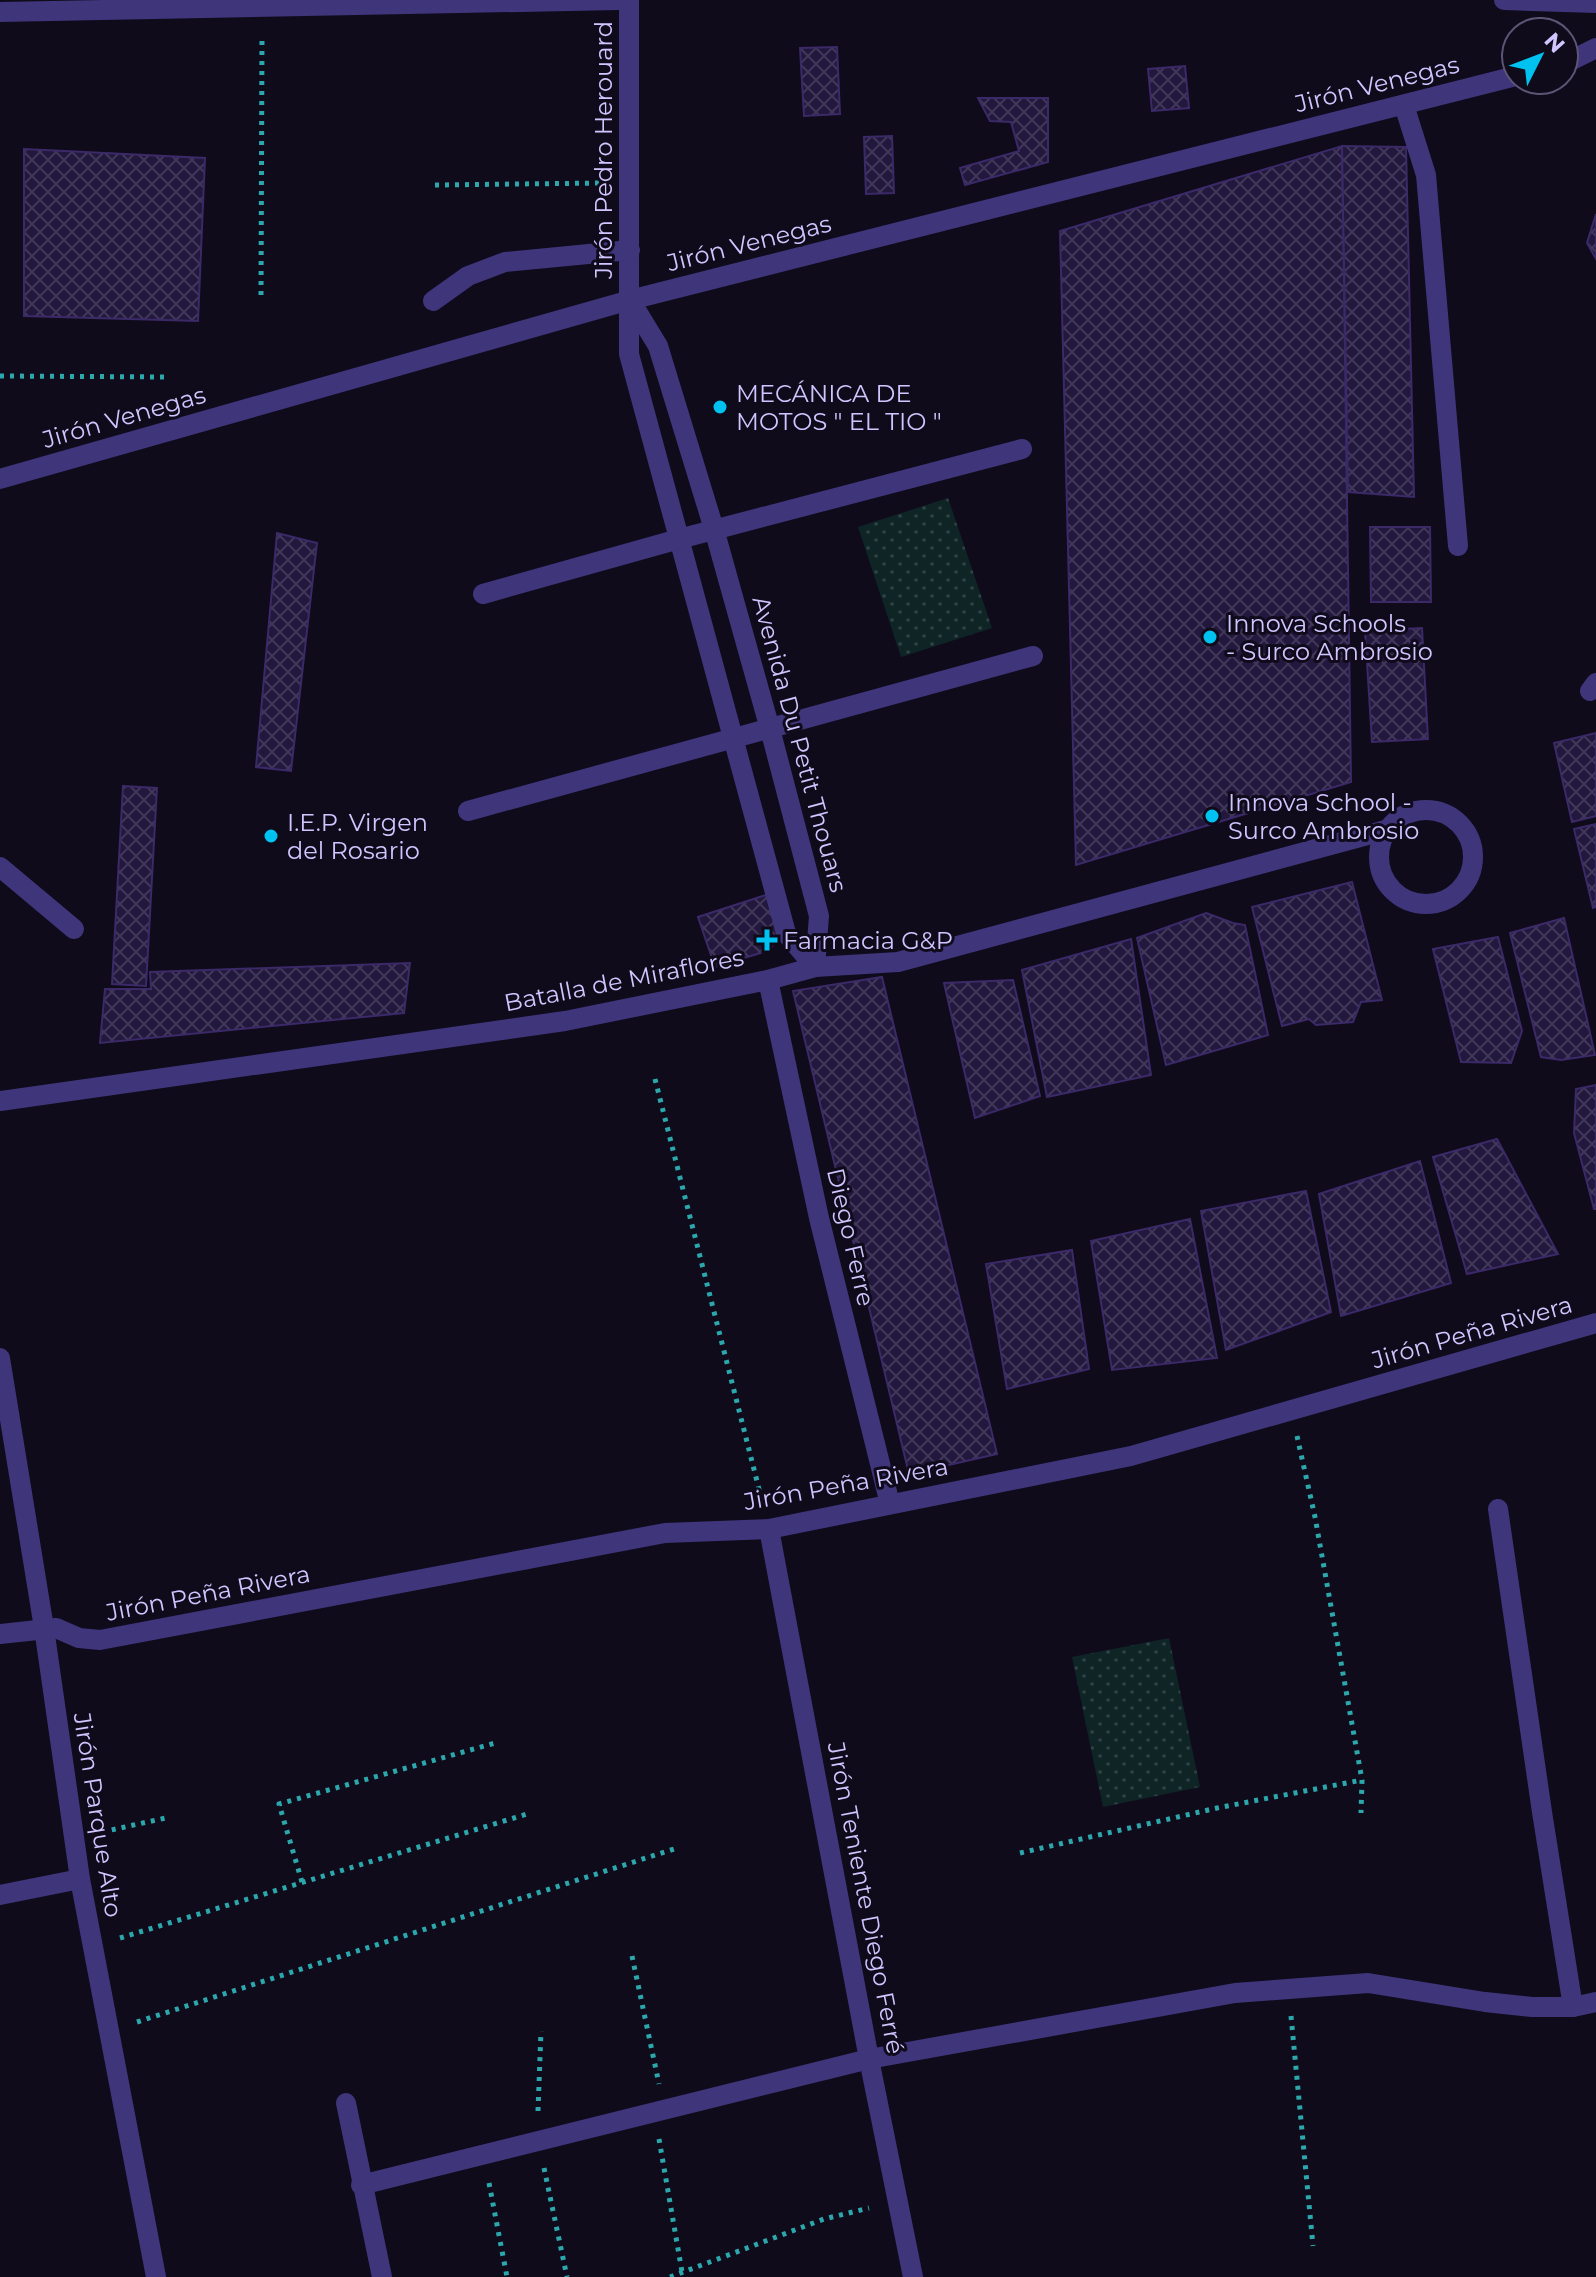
<svg xmlns="http://www.w3.org/2000/svg" width="1596" height="2277" viewBox="0 0 1596 2277" font-family="Montserrat,sans-serif">
	<style>
		.grass { fill: url(#grass-dots) }
		.building { fill: url(#building-cross-hatch); stroke: #3b2968; stroke-width: 2 }
		.lines { fill: none; stroke-linecap: round; stroke-linejoin: round }
		.path { stroke: #2ca8ac; stroke-width: 5; stroke-dasharray: 4 6; stroke-linecap: butt }
		.minor { stroke: #3f357b; stroke-width: 20 }
		.poi-dot { fill: #00c2f0; stroke: #0f0b1b; stroke-width: 3 }
		.labels { text-anchor: middle; dominant-baseline: central; stroke-width: 6; stroke-linejoin: round; paint-order: stroke }
		.street-label { font-size: 24px; fill: #d1c5ff; stroke: #0f0b1b }
		.poi-label { font-size: 24px; fill: #d1c5ff; stroke: #0f0b1b; text-anchor: start }
	</style>
	<defs>
		<pattern id="grass-dots" width="8" height="8" patternUnits="userSpaceOnUse" patternTransform="scale(2)"><rect width="8" height="8" fill="#0e2425"/><path d="M2 2h.1M6 6h.1" fill="none" stroke="#304246" stroke-width="1.8" stroke-linecap="round"/></pattern>
		<pattern id="building-cross-hatch" width="8" height="8" patternUnits="userSpaceOnUse" patternTransform="scale(2)"><rect width="8" height="8" fill="#22173c"/><path d="M0 0l8 8M0 8l8-8" fill="none" stroke="#413759"/></pattern>
	</defs>
	<rect width="100%" height="100%" fill="#0f0b1b"/>
	<g class="grass">
		<path d="M948 498 992 628 901 657 858 527Z"/>
		<path d="M1169 1638 1200 1787 1103 1807 1072 1657Z"/>
	</g>
	<g class="building">
		<path d="M837 47 840 114 804 116 800 48Z"/>
		<path d="M1185 66 1189 108 1152 111 1148 69Z"/>
		<path d="M978 98H1048V162L965 185 960 168 1019 151 1011 122 990 121Z"/>
		<path d="M892 136 894 193 866 194 864 137Z"/>
		<path d="M1342 146 1351 782 1076 865 1060 231Z"/>
		<path d="M1342 146 1406 147 1414 497 1348 492Z"/>
		<path d="M24 149 205 158 198 321 24 316Z"/>
		<path d="M1596 214V259L1587 243Z"/>
		<path d="M1370 527H1430L1431 602H1371Z"/>
		<path d="M277 533 317 543 291 771 256 767Z"/>
		<path d="M1422 628 1428 739 1372 742 1365 631Z"/>
		<path d="M1596 733V816L1572 822 1554 743Z"/>
		<path d="M123 786 157 788 146 986 112 984Z"/>
		<path d="M1596 824V907L1593 908 1574 829Z"/>
		<path d="M1352 882 1382 1000 1361 1002 1353 1022 1316 1025 1309 1019 1282 1026 1252 907Z"/>
		<path d="M766 895 779 935 770 950 715 967 698 917Z"/>
		<path d="M1206 913 1233 923 1245 925 1268 1035 1166 1065 1137 938Z"/>
		<path d="M1564 918 1595 1055 1561 1060 1541 1057 1510 933Z"/>
		<path d="M1498 937 1522 1031 1511 1063 1461 1062 1433 949Z"/>
		<path d="M1131 939 1151 1075 1047 1097 1022 970Z"/>
		<path d="M410 963 404 1013 100 1043 105 989H151L150 972Z"/>
		<path d="M882 977 997 1454 909 1474 793 991Z"/>
		<path d="M1013 980 1040 1096 975 1118 944 983Z"/>
		<path d="M1596 1085V1209H1594L1574 1133 1576 1089Z"/>
		<path d="M1497 1139 1558 1254 1467 1274 1433 1157Z"/>
		<path d="M1420 1161 1451 1283 1341 1316 1319 1194Z"/>
		<path d="M1306 1191 1331 1312 1226 1350 1201 1211Z"/>
		<path d="M1190 1219 1217 1358 1112 1370 1091 1241Z"/>
		<path d="M1072 1250 1089 1369 1007 1389 986 1264Z"/>
	</g>
	<g class="lines">
		<g class="path">
			<path d="M435 185 602 183"/>
			<path d="M261 295 262 36"/>
			<path d="M0 376 168 377"/>
			<path d="M655 1079 762 1501"/>
			<path d="M1297 1436 1315 1517 1362 1780 1361 1813"/>
			<path d="M102 1832 170 1817"/>
			<path d="M1020 1853 1217 1808 1362 1780"/>
			<path d="M302 1882 279 1804 495 1743"/>
			<path d="M120 1938 527 1814"/>
			<path d="M632 1956 659 2084"/>
			<path d="M1291 2016 1313 2246"/>
			<path d="M137 2022 677 1848"/>
			<path d="M538 2111 541 2031"/>
			<path d="M659 2139 682 2272"/>
			<path d="M544 2168 567 2277"/>
			<path d="M489 2183 507 2277"/>
			<path d="M670 2277 824 2219 869 2208"/>
		</g>
		<g class="minor">
			<path d="M629 0V354L786 933 815 967"/>
			<path d="M1504 0 1596 3"/>
			<path d="M0 12 618 0"/>
			<path d="M1564 64 1596 48"/>
			<path d="M1404 105 1426 175 1458 546"/>
			<path d="M630 300 658 346 714 529 770 729 819 916 815 967"/>
			<path d="M433 301 468 276 505 262 630 250"/>
			<path d="M0 479 630 300 1516 76"/>
			<path d="M483 594 679 539 1022 449"/>
			<path d="M1590 691 1596 683"/>
			<circle cx="1426" cy="857" r="47"/>
			<path d="M468 811 1033 656"/>
			<path d="M0 867 74 929"/>
			<path d="M768 980 819 1218 890 1504"/>
			<path d="M0 1101 565 1021 768 980 815 967 898 962 1386 830"/>
			<path d="M0 1358 44 1628 80 1879 156 2277"/>
			<path d="M1498 1509 1542 1812 1573 2007"/>
			<path d="M769 1529 869 2059 913 2277"/>
			<path d="M0 1634 56 1628 79 1638 100 1640 665 1533 769 1529 1131 1456 1596 1323"/>
			<path d="M0 1895 80 1879"/>
			<path d="M346 2103 382 2277"/>
			<path d="M361 2185 869 2059 1235 1993 1368 1983 1485 2002 1532 2007H1573L1596 2002"/>
		</g>
	</g>
	<g class="poi-dot">
		<circle cx="720" cy="407" r="8"/>
		<circle cx="1210" cy="637" r="8"/>
		<circle cx="1212" cy="816" r="8"/>
		<circle cx="271" cy="836" r="8"/>
		<path d="M763 928h8v8h8v8h-8v8h-8v-8h-8v-8h8z"/>
	</g>
	<g class="labels">
		<g class="street-label">
			<text transform="translate(1377 84) rotate(-14)">Jirón Venegas</text>
			<text transform="translate(603 150) rotate(-90)">Jirón Pedro Herouard</text>
			<text transform="translate(749 243) rotate(-14)">Jirón Venegas</text>
			<text transform="translate(124 417) rotate(-16)">Jirón Venegas</text>
			<text transform="translate(800 744) rotate(75)">Avenida Du Petit Thouars</text>
			<text transform="translate(624 980) rotate(-11)">Batalla de Miraflores</text>
			<text transform="translate(851 1237) rotate(77)">Diego Ferre</text>
			<text transform="translate(1472 1332) rotate(-16)">Jirón Peña Rivera</text>
			<text transform="translate(846 1484) rotate(-10)">Jirón Peña Rivera</text>
			<text transform="translate(208 1593) rotate(-11)">Jirón Peña Rivera</text>
			<text transform="translate(98 1815) rotate(81)">Jirón Parque Alto</text>
			<text transform="translate(866 1898) rotate(79)">Jirón Teniente Diego Ferré</text>
		</g>
		<g class="poi-label">
			<text x="736" y="393">MECÁNICA DE<tspan x="736" dy="28">MOTOS " EL TIO "</tspan></text>
			<text x="1226" y="623">Innova Schools<tspan x="1226" dy="28">- Surco Ambrosio</tspan></text>
			<text x="1228" y="802">Innova School -<tspan x="1228" dy="28">Surco Ambrosio</tspan></text>
			<text x="287" y="822">I.E.P. Virgen<tspan x="287" dy="28">del Rosario</tspan></text>
			<text x="783" y="940">Farmacia G&amp;P</text>
		</g>
	</g>
	<g transform="translate(1540 56) rotate(48)"><circle r="38" fill="#0f0b1b" stroke="#5d5576" stroke-width="2"/>
	<path d="M0-6L14 30L0 20L-14 30Z" fill="#00c2f0"/>
	<text y="-12" font-size="22" font-weight="bold" text-anchor="middle" fill="#d1c5ff">N</text>
	</g>
</svg>
